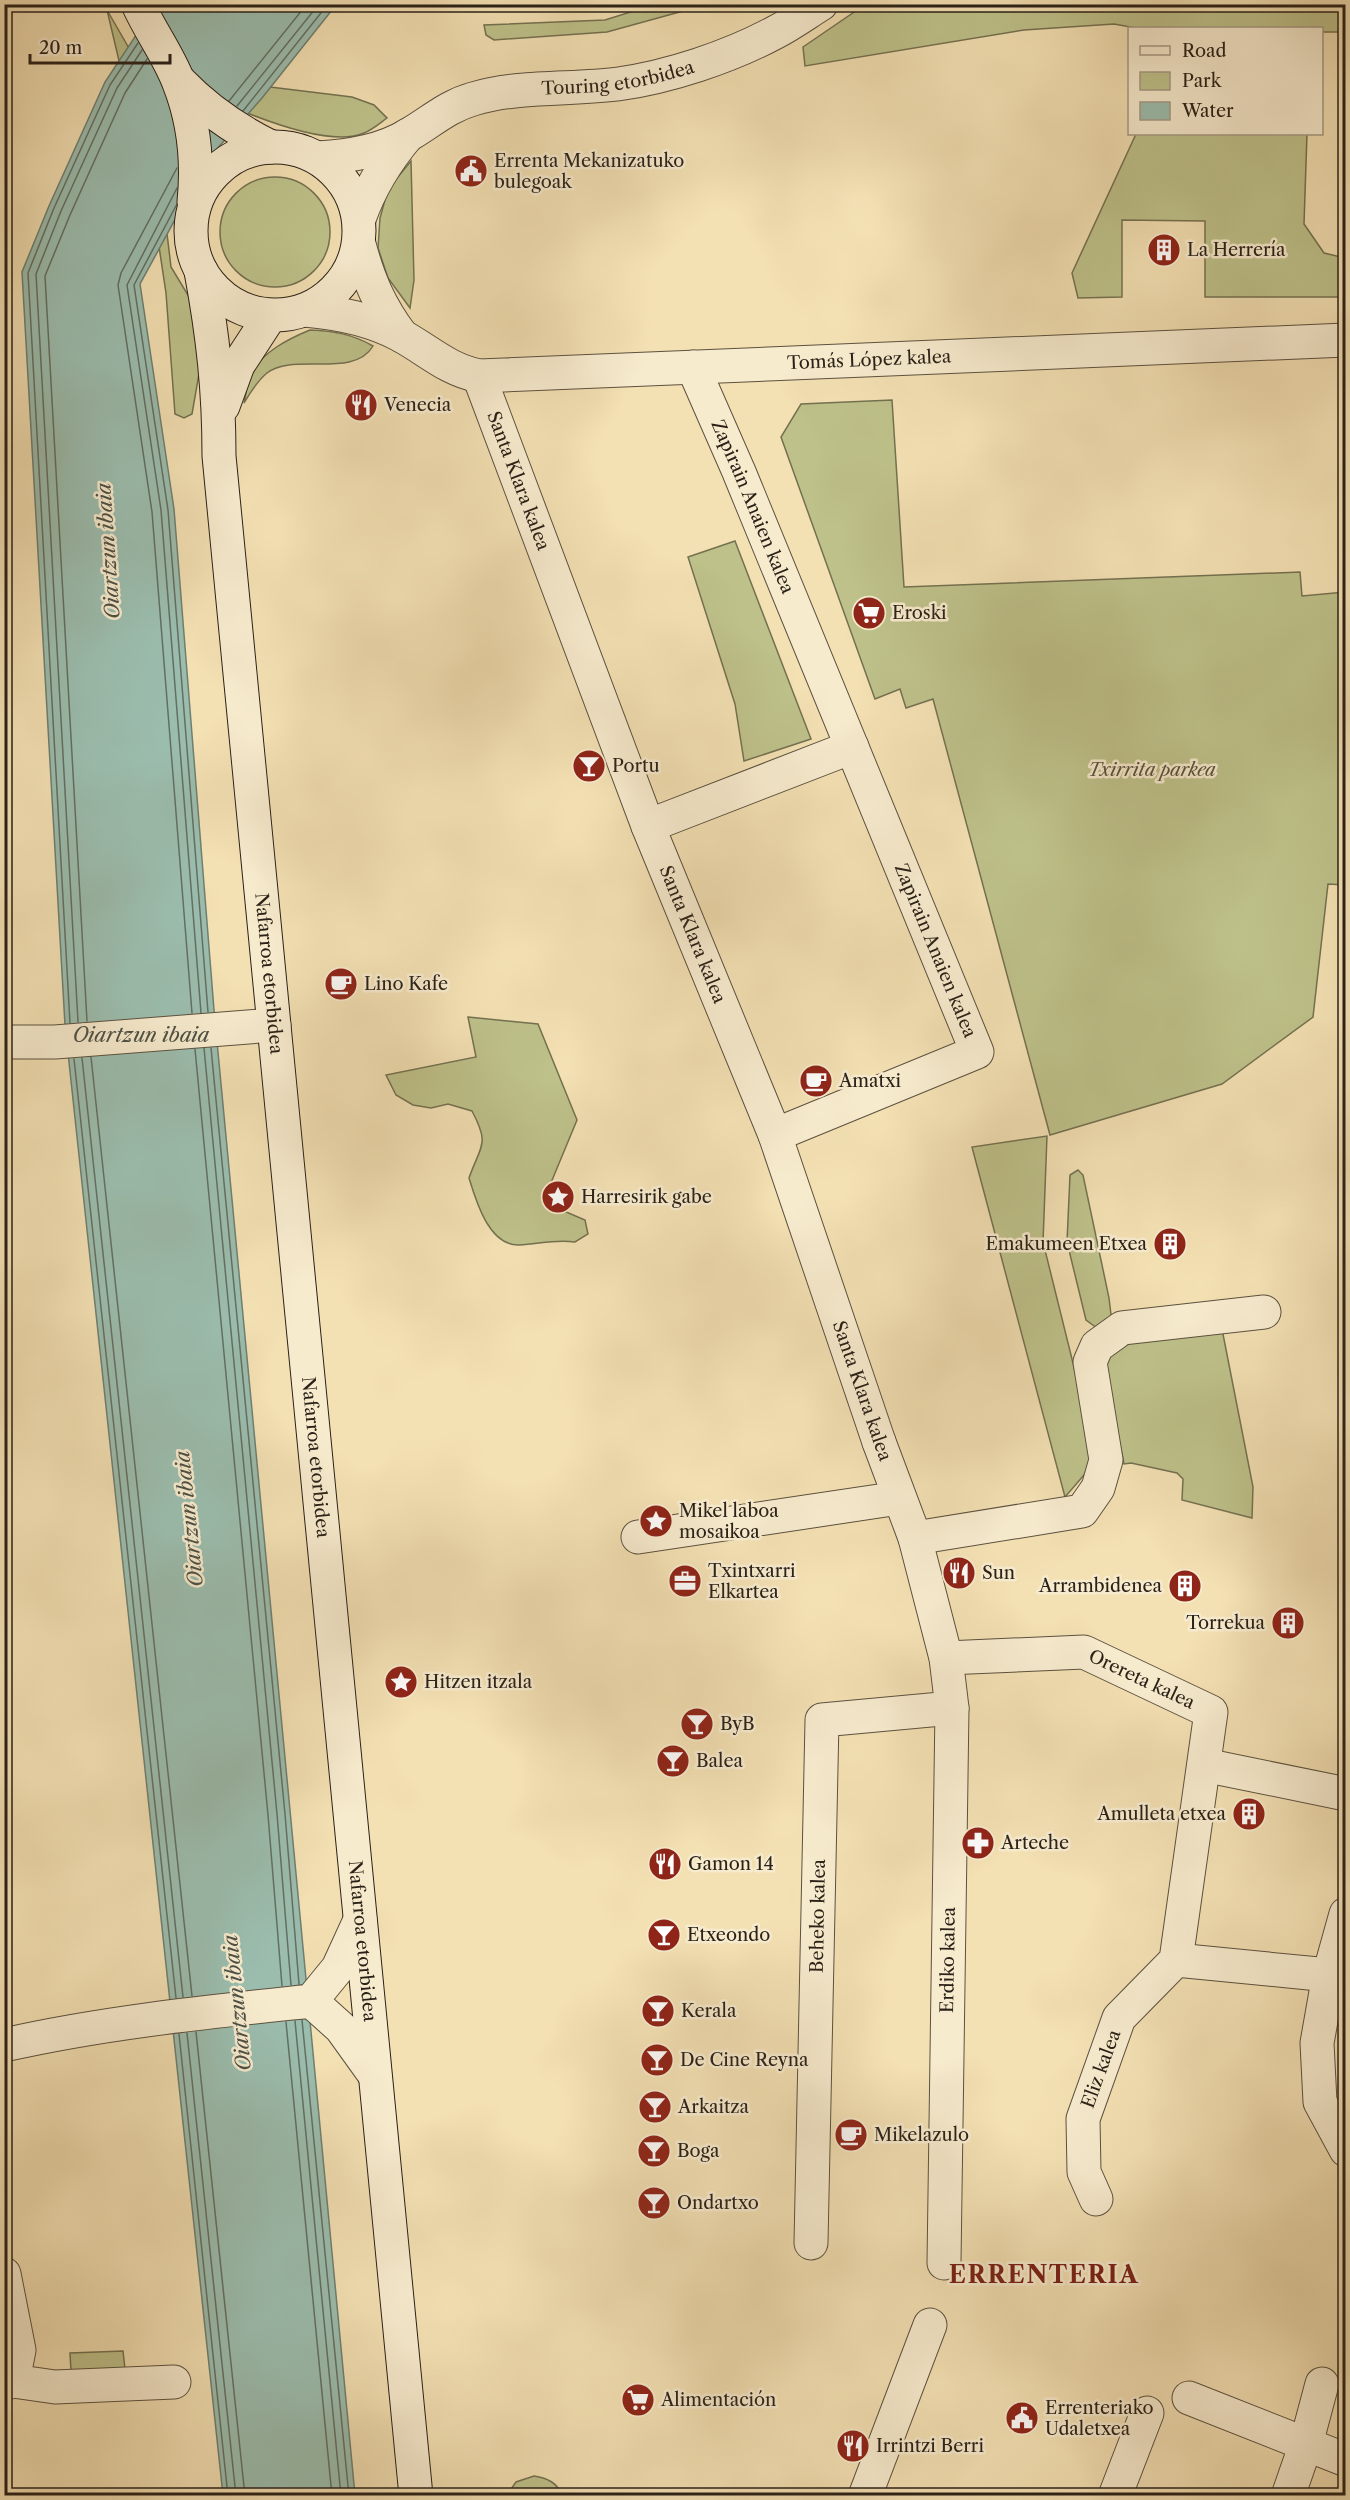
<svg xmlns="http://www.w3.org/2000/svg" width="1350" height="2500" viewBox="0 0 1350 2500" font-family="'Libre Caslon Text',serif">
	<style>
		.green { fill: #bec18a; stroke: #747151; stroke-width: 1.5 }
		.water { fill: #9bbdae; stroke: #6e7f72; stroke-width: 1.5 }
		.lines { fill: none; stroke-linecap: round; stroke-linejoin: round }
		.shore { stroke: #626f63; stroke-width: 1.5 }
		.pedestrian-casing { stroke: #5c513f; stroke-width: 35 }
		.minor-casing { stroke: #5c513f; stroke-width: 35 }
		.secondary-casing { stroke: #2a2118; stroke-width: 35 }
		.pedestrian { stroke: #f7ebce; stroke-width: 33 }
		.minor { stroke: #f7ebce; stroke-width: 33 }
		.secondary { stroke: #f7ebce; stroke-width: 33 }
		.labels { text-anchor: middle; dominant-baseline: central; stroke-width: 5; stroke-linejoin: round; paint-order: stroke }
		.street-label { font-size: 18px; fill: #2a2118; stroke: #f7ebce }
		.poi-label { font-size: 18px; fill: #2a2118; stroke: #f7ebce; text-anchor: start }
		.park-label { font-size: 18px; font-style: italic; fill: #56513a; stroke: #f7ebce }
		.water-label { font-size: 20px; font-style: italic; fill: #4c5045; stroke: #f7ebce }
		.district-label { font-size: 24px; font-weight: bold; letter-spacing: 1.5px; fill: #7a1f14; stroke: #f7ebce }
	</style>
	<rect width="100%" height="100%" fill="#f3e0b3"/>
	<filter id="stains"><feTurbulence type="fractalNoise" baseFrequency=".00333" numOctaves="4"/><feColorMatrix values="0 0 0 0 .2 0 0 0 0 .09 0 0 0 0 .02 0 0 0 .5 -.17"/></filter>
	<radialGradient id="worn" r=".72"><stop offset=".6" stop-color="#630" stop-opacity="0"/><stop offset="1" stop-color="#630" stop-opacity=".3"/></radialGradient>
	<g class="green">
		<path d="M866 4 1345 5V32H1322V28H1136L1114 24 1024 30 805 66 803 47Z"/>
		<path d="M653 5H705L607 32 494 40 486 35 484 25 605 20Z"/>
		<path d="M107 10 149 83 171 267 194 305 203 351 192 414 184 418 175 414 166 293 152 200Z"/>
		<path d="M270 87 352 97 374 105 387 118C380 123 372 130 364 133 332 147 266 121 235 108Z"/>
		<path d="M1136 134H1307L1304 224 1324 253 1345 258V297H1205V221L1122 220V297L1078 298 1072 273Z"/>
		<path d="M411 161 414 280 410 308 388 278 378 248 380 218 388 189Z"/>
		<circle cx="275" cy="232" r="55"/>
		<path d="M310 330C334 331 352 334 373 346 354 379 293 352 267 373 257 381 250 393 244 403 246 395 247 383 250 375 262 352 288 339 310 330Z"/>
		<path d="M892 400 904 587 1300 572 1302 596 1345 592V885L1328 884 1313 1017 1222 1084 1050 1135 933 699 906 708 900 689 875 699 781 437 801 404Z"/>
		<path d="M735 541 811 739 744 761 735 704 688 557Z"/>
		<path d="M468 1017 538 1024 577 1120 543 1202 585 1220 588 1234 575 1242C555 1239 539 1244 519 1245 489 1246 476 1201 469 1178 481 1144 490 1145 472 1111L448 1104 431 1108 413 1105 396 1095 386 1075 476 1057Z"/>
		<path d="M1047 1136 1043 1242 1097 1460 1065 1497 972 1147Z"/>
		<path d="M1078 1170 1083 1175 1109 1298 1112 1323 1097 1328 1086 1320 1067 1242 1070 1175Z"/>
		<path d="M1222 1329 1253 1487 1252 1518 1182 1500 1183 1479 1177 1473 1131 1463 1124 1464C1119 1431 1100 1386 1104 1357L1125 1339Z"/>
		<path d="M123 2351 125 2369 71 2372 70 2353Z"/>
		<path d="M534 2476C548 2478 557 2483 562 2495H507L516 2482Z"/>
	</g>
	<path class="water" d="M156 5H336L262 98 208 159 140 284 174 509 214 1010 355 2495H223L65 1025 22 272 49 206 105 82Z"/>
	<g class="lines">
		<g class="shore">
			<path d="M229 101 307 4"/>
			<path d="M237 106 319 4"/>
			<path d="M243 111 328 4"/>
			<path d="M177 168 121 273 118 285 152 512 192 1013"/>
			<path d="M177 188 127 285 161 510 201 1013"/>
			<path d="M177 204 134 285 168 510 208 1012"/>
			<path d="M87 1021 45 276 70 215 125 93 147 59"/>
			<path d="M78 1022 36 274 61 211 117 88 142 50"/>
			<path d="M70 1023 28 273 54 208 110 85 138 43"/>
			<path d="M204 1048 277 1814 291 1985"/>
			<path d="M211 1048 285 1814 299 1984"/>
			<path d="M195 1049 268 1815 282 1986"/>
			<path d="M91 1057 192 1996"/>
			<path d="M82 1058 183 1997"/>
			<path d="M74 1059 176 1998"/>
			<path d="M302 2020 349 2496"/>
			<path d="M295 2021 341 2496"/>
			<path d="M286 2022 332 2496"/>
			<path d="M196 2032 245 2496"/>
			<path d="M187 2033 236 2496"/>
			<path d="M179 2034 228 2496"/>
		</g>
		<defs>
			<g id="pedestrian">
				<path d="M879 1442 915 1538 946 1658 952 1708 944 2263"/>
				<path d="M638 1537 899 1498"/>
				<path d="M915 1538 1082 1511 1098 1488 1106 1460 1090 1362 1097 1346 1122 1328 1264 1312"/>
				<path id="s1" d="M946 1658 1084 1652 1211 1712 1176 1960 1119 2018 1083 2119 1084 2172 1096 2199"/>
				<path d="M1204 1765 1346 1794"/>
				<path d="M1176 1960 1329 1975"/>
				<path id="s2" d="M811 2243 822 1720 952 1708"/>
				<path d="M13 2381 55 2387 174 2382"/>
				<path d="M1189 2398 1346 2460"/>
				<path d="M865 2496 930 2325"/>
				<path d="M1115 2496 1147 2413"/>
				<path d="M1288 2496 1306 2444 1322 2384"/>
			</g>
			<g id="minor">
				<path id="s3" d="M318 158C351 156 382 151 410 134 432 121 448 106 473 99 520 85 571 90 618 84 669 77 729 57 774 33 790 25 805 14 821 4"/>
				<path d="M359 219C370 187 386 161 408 135"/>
				<path d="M359 244C368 279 380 307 402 336"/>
				<path id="s4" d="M305 310C339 313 371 319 400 335 428 350 446 369 479 376L1346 340"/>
				<path id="s5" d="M693 367 739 472 977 1052 775 1135"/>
				<path id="s6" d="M479 376 648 826 775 1135 879 1442"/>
				<path d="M648 826 852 747"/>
				<path d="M4 1042H55L274 1025"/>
				<path d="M1346 1914 1329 1975 1317 2043 1320 2102 1346 2150"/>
				<path d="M311 2001 341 2028 374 2074"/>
				<path d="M4 2045C106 2022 208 2012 311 2001L338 1968 360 1920"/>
				<path d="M4 2274 19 2350 13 2381 4 2384"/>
			</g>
			<g id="secondary">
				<path d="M138 4C150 31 169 56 179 83 194 121 198 162 194 202"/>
				<path d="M180 82C207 110 236 130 271 147"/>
				<circle cx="275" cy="231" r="84"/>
				<path id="s7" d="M201 271C213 336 219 390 219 456L416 2496"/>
				<path d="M223 406 238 365 270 316"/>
			</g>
		</defs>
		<use href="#pedestrian" class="pedestrian-casing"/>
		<use href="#minor" class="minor-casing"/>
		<use href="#secondary" class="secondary-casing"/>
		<use href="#pedestrian" class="pedestrian"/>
		<use href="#minor" class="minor"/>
		<use href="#secondary" class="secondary"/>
	</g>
	<defs>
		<symbol id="civic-disc" viewBox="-11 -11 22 22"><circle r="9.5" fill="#8f2418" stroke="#f7ebce"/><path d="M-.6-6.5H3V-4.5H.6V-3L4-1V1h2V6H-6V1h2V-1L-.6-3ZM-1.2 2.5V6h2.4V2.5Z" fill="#fff"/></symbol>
		<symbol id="building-disc" viewBox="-11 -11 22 22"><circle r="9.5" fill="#8f2418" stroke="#f7ebce"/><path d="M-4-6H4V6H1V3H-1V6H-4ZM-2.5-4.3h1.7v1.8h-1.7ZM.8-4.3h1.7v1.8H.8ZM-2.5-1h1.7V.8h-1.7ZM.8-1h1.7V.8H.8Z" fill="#fff"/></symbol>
		<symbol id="restaurant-disc" viewBox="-11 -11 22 22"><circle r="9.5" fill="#8f2418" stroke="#f7ebce"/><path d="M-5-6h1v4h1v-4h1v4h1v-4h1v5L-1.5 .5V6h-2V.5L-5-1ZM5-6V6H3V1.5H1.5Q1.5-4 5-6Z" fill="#fff"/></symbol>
		<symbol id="supermarket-disc" viewBox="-11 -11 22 22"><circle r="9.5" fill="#8f2418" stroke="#f7ebce"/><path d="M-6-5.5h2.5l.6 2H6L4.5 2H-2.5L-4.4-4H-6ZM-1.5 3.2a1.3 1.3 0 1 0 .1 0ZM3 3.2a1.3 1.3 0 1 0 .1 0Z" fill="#fff"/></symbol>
		<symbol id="bar-disc" viewBox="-11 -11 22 22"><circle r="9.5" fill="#8f2418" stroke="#f7ebce"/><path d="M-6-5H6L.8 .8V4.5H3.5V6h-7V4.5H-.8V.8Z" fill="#fff"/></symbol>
		<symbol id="cafe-disc" viewBox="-11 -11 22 22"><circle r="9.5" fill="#8f2418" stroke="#f7ebce"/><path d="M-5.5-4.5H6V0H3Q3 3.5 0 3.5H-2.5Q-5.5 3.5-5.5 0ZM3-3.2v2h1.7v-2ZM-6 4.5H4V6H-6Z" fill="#fff"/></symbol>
		<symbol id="sight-disc" viewBox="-11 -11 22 22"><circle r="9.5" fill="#8f2418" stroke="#f7ebce"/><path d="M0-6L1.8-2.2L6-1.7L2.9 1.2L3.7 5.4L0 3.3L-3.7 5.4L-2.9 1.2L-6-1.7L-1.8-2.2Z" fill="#fff"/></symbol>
		<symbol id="office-disc" viewBox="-11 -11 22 22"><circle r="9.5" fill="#8f2418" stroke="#f7ebce"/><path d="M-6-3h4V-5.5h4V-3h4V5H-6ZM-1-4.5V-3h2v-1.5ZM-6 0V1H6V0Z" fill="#fff"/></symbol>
		<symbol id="pharmacy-disc" viewBox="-11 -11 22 22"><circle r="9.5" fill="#8f2418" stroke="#f7ebce"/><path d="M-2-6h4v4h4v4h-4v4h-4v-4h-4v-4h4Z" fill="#fff"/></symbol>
	</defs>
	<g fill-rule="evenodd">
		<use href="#civic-disc" x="452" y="152" width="38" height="38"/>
		<use href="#building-disc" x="1145" y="231" width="38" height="38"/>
		<use href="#restaurant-disc" x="342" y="386" width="38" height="38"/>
		<use href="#supermarket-disc" x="850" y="594" width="38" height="38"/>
		<use href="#bar-disc" x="570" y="747" width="38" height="38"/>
		<use href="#cafe-disc" x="322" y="965" width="38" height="38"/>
		<use href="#cafe-disc" x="797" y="1062" width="38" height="38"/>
		<use href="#sight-disc" x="539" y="1178" width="38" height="38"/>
		<use href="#building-disc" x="1151" y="1225" width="38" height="38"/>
		<use href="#sight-disc" x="637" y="1502" width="38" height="38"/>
		<use href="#restaurant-disc" x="940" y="1554" width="38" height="38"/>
		<use href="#office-disc" x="666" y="1562" width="38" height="38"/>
		<use href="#building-disc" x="1166" y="1567" width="38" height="38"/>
		<use href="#building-disc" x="1269" y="1604" width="38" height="38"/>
		<use href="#sight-disc" x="382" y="1663" width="38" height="38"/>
		<use href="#bar-disc" x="678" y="1705" width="38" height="38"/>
		<use href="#bar-disc" x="654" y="1742" width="38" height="38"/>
		<use href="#building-disc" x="1230" y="1795" width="38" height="38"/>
		<use href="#pharmacy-disc" x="959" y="1824" width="38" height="38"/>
		<use href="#restaurant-disc" x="646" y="1845" width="38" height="38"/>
		<use href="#bar-disc" x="645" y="1916" width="38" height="38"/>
		<use href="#bar-disc" x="639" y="1992" width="38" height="38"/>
		<use href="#bar-disc" x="638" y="2041" width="38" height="38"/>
		<use href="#bar-disc" x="636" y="2088" width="38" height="38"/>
		<use href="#cafe-disc" x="832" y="2116" width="38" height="38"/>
		<use href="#bar-disc" x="635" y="2132" width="38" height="38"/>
		<use href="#bar-disc" x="635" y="2184" width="38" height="38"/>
		<use href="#supermarket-disc" x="619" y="2381" width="38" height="38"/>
		<use href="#civic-disc" x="1003" y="2399" width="38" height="38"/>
		<use href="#restaurant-disc" x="834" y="2427" width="38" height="38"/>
	</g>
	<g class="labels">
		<g class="street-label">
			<text stroke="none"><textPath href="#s3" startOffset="315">Touring etorbidea</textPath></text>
			<text stroke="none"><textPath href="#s4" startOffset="579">Tomás López kalea</textPath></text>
			<text stroke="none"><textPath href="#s6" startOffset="112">Santa Klara kalea</textPath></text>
			<text stroke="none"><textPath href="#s5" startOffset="152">Zapirain Anaien kalea</textPath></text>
			<text stroke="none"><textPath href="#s6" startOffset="598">Santa Klara kalea</textPath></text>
			<text stroke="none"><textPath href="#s5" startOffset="632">Zapirain Anaien kalea</textPath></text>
			<text stroke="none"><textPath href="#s7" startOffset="706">Nafarroa etorbidea</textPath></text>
			<text transform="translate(862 1391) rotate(71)">Santa Klara kalea</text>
			<text stroke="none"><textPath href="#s7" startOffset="1192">Nafarroa etorbidea</textPath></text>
			<text stroke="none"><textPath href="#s1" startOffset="202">Orereta kalea</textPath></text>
			<text stroke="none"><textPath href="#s2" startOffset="327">Beheko kalea</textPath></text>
			<text stroke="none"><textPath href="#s7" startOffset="1678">Nafarroa etorbidea</textPath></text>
			<text transform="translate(948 1960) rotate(-89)">Erdiko kalea</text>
			<text transform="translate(1101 2069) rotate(-70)">Eliz kalea</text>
		</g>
		<g class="poi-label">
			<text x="494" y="161">Errenta Mekanizatuko<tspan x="494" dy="21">bulegoak</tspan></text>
			<text x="1187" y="250">La Herrería</text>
			<text x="384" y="405">Venecia</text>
			<text x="892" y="613">Eroski</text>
			<text x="612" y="766">Portu</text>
			<text x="364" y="984">Lino Kafe</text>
			<text x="839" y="1081">Amatxi</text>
			<text x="581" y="1197">Harresirik gabe</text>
			<text x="1147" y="1244" text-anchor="end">Emakumeen Etxea</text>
			<text x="679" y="1511">Mikel laboa<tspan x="679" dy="21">mosaikoa</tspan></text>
			<text x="708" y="1571">Txintxarri<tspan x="708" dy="21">Elkartea</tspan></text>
			<text x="982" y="1573">Sun</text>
			<text x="1162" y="1586" text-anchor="end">Arrambidenea</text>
			<text x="1265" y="1623" text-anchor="end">Torrekua</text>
			<text x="424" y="1682">Hitzen itzala</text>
			<text x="720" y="1724">ByB</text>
			<text x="696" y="1761">Balea</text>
			<text x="1226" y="1814" text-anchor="end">Amulleta etxea</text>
			<text x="1001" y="1843">Arteche</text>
			<text x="688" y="1864">Gamon 14</text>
			<text x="687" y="1935">Etxeondo</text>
			<text x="681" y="2011">Kerala</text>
			<text x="680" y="2060">De Cine Reyna</text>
			<text x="678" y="2107">Arkaitza</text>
			<text x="874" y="2135">Mikelazulo</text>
			<text x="677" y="2151">Boga</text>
			<text x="677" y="2203">Ondartxo</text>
			<text x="661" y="2400">Alimentación</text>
			<text x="1045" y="2408">Errenteriako<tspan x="1045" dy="21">Udaletxea</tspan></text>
			<text x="876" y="2446">Irrintzi Berri</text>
		</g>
		<g class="park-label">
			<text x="1152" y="770">Txirrita parkea</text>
		</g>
		<g class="water-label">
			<text transform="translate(108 551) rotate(-94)">Oiartzun ibaia</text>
			<text x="141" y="1035">Oiartzun ibaia</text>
			<text transform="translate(189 1519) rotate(-96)">Oiartzun ibaia</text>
			<text transform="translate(237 2003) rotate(-96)">Oiartzun ibaia</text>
		</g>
		<g class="district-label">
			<text x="1044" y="2274">ERRENTERIA</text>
		</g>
	</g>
	<rect width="1350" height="2500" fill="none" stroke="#f3e0b3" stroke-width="24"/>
	<rect x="6" y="6" width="1338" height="2488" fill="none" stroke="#2a2118" stroke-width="3"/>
	<rect x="12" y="12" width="1326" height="2476" fill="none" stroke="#2a2118" stroke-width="1.5"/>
	<rect x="1128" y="27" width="195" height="108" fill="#f7ebce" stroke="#a59a85" stroke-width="1.5"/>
	<rect x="1140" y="46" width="30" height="9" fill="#f7ebce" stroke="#a59a85" stroke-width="1.5"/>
	<text x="1182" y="57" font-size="18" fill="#2a2118">Road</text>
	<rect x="1140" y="72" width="30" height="18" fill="#bec18a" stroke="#a59a85" stroke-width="1.5"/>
	<text x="1182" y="87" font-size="18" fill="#2a2118">Park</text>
	<rect x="1140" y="102" width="30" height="18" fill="#9bbdae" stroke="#a59a85" stroke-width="1.5"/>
	<text x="1182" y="117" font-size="18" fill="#2a2118">Water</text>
	<path d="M30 54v9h140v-9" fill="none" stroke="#2a2118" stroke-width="3"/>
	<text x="39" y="54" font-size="18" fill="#2a2118" stroke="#f7ebce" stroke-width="4.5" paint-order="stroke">20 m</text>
	<rect width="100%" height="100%" filter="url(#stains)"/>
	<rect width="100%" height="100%" fill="url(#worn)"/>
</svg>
